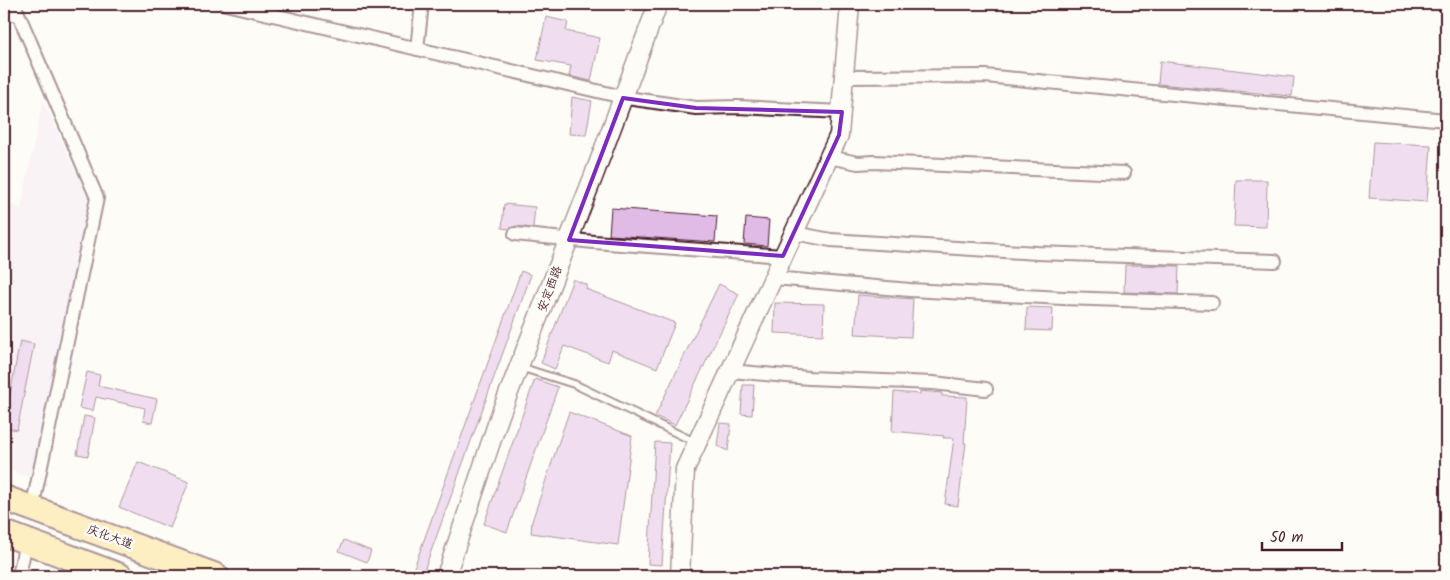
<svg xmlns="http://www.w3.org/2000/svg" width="1450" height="580" viewBox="0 0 1450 580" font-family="Kalam,'LXGW WenKai TC',sans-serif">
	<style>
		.built { fill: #f4e8f2 }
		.building { fill: #dfbbe6; stroke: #4a1f2b }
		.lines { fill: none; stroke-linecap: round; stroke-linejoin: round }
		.lane-casing { stroke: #4a1f2b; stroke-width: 10 }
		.street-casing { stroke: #4a1f2b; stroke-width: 16 }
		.secondary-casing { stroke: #4a1f2b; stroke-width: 21 }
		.highway-casing { stroke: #4a1f2b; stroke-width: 28 }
		.lane { stroke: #fdfcf7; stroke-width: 6 }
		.street { stroke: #fdfcf7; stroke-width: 12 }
		.secondary { stroke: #fdfcf7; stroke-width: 18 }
		.highway { stroke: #fedf80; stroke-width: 24 }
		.marked { fill: none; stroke: #7b2cbf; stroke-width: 4; stroke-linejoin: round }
		.labels { text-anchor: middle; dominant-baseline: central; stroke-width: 5; stroke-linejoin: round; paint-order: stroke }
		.street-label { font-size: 12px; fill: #4a1f2b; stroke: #fdfcf7 }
	</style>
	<rect width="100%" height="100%" fill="#fdfcf7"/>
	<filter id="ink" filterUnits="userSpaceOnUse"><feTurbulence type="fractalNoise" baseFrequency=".02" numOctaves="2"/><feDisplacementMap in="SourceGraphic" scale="10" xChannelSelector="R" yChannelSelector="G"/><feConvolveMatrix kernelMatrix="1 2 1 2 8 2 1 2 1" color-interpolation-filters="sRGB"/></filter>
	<g filter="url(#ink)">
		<path class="built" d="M43 100 89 201 31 478 4 468V202L21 208Z"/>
		<g class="building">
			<path d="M546 17 568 22 566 31 600 38 591 81 569 76 571 66 537 60Z"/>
			<path d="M1160 61 1294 77 1292 96 1158 84Z"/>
			<path d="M572 97 592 101 586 135 569 134Z"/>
			<path d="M1373 142 1431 145 1427 202 1369 198Z"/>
			<path d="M1236 180H1267L1266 227 1234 226Z"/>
			<path d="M504 204 535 207 533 228 516 226 509 229 502 228Z"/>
			<path d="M611 208 717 216 715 242 609 235Z"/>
			<path d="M746 218 769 220 767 246 744 244Z"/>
			<path d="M1125 265 1179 266 1178 294 1124 292Z"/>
			<path d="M521 271 531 275 437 535 422 576H411Z"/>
			<path d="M573 279 587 285 586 289 675 323 657 368 612 350 608 362 564 346 555 369 541 363Z"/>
			<path d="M719 284 739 294 675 425 655 416Z"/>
			<path d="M858 295 913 299 911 337 855 334Z"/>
			<path d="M775 303 824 304 823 335 774 333Z"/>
			<path d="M1027 307 1053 308 1052 331 1026 330Z"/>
			<path d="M20 341 34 344 17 430 4 427Z"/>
			<path d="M87 372 100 375 98 386 157 399 152 423 143 421 145 408 96 397 93 411 79 408Z"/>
			<path d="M535 379 558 387 507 532 484 524Z"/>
			<path d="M743 385H754L752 415 741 414Z"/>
			<path d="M920 391 942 393V396L967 397 964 443H966L958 506 945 504 954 438H943L944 436 892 431 894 392 920 394Z"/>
			<path d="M569 412 632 436 618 545 531 533 532 521Z"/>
			<path d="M84 416 95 418 88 456 77 454Z"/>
			<path d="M720 423 731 424 728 451 717 446Z"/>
			<path d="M655 442 670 443 662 565 648 564Z"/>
			<path d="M138 462 189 482 170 528 119 507Z"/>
			<path d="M344 540 371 551 367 562 339 551Z"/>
		</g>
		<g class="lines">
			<defs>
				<g id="lane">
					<path d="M4 14 19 19"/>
					<path d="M526 369 574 384 697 443"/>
				</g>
				<g id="street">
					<path d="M14 4 97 198 32 509"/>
					<path d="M226 4 627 98 696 108 737 107 842 112"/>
					<path d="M417 49 422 4"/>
					<path d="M845 77 985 76 1446 120"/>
					<path d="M829 157 858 163 874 162 1124 173"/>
					<path d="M794 233 831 240 1037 253 1275 261"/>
					<path d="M515 234 594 242 783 256"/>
					<path d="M774 278 910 290 1063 298 1212 303"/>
					<path d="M730 371 809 378 933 383 986 389"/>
					<path d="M19 576 26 541"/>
				</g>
				<g id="secondary">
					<path d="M446 576 500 415 594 175 658 4"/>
					<path d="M680 576 685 469 839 135 850 4"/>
				</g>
				<g id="highway">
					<path d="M4 498 216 576"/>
					<path d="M4 533 120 576"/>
				</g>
			</defs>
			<use href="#lane" class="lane-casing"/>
			<use href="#street" class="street-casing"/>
			<use href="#secondary" class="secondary-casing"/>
			<use href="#highway" class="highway-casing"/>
			<use href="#lane" class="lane"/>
			<use href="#street" class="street"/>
			<use href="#secondary" class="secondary"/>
			<use href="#highway" class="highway"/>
		</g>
	</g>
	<path d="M0 0H1450V580H0ZM623 98 696 108 842 112 839 135 783 256 569 240Z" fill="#fdfcf7" fill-opacity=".55" fill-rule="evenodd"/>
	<path class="marked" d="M623 98 696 108 842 112 839 135 783 256 569 240Z"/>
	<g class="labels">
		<g class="street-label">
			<text transform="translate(550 289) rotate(-69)">安定西路</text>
			<text transform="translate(110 537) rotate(20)">庆化大道</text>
		</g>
	</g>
	<rect width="1450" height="580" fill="none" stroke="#fdfcf7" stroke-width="20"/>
	<rect x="10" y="10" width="1430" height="560" fill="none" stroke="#4a1f2b" stroke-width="2" filter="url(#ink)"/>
	<path d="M1262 542v8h80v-8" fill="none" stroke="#4a1f2b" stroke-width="2.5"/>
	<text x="1270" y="542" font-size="15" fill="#4a1f2b" stroke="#fdfcf7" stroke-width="4" paint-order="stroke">50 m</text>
</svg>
